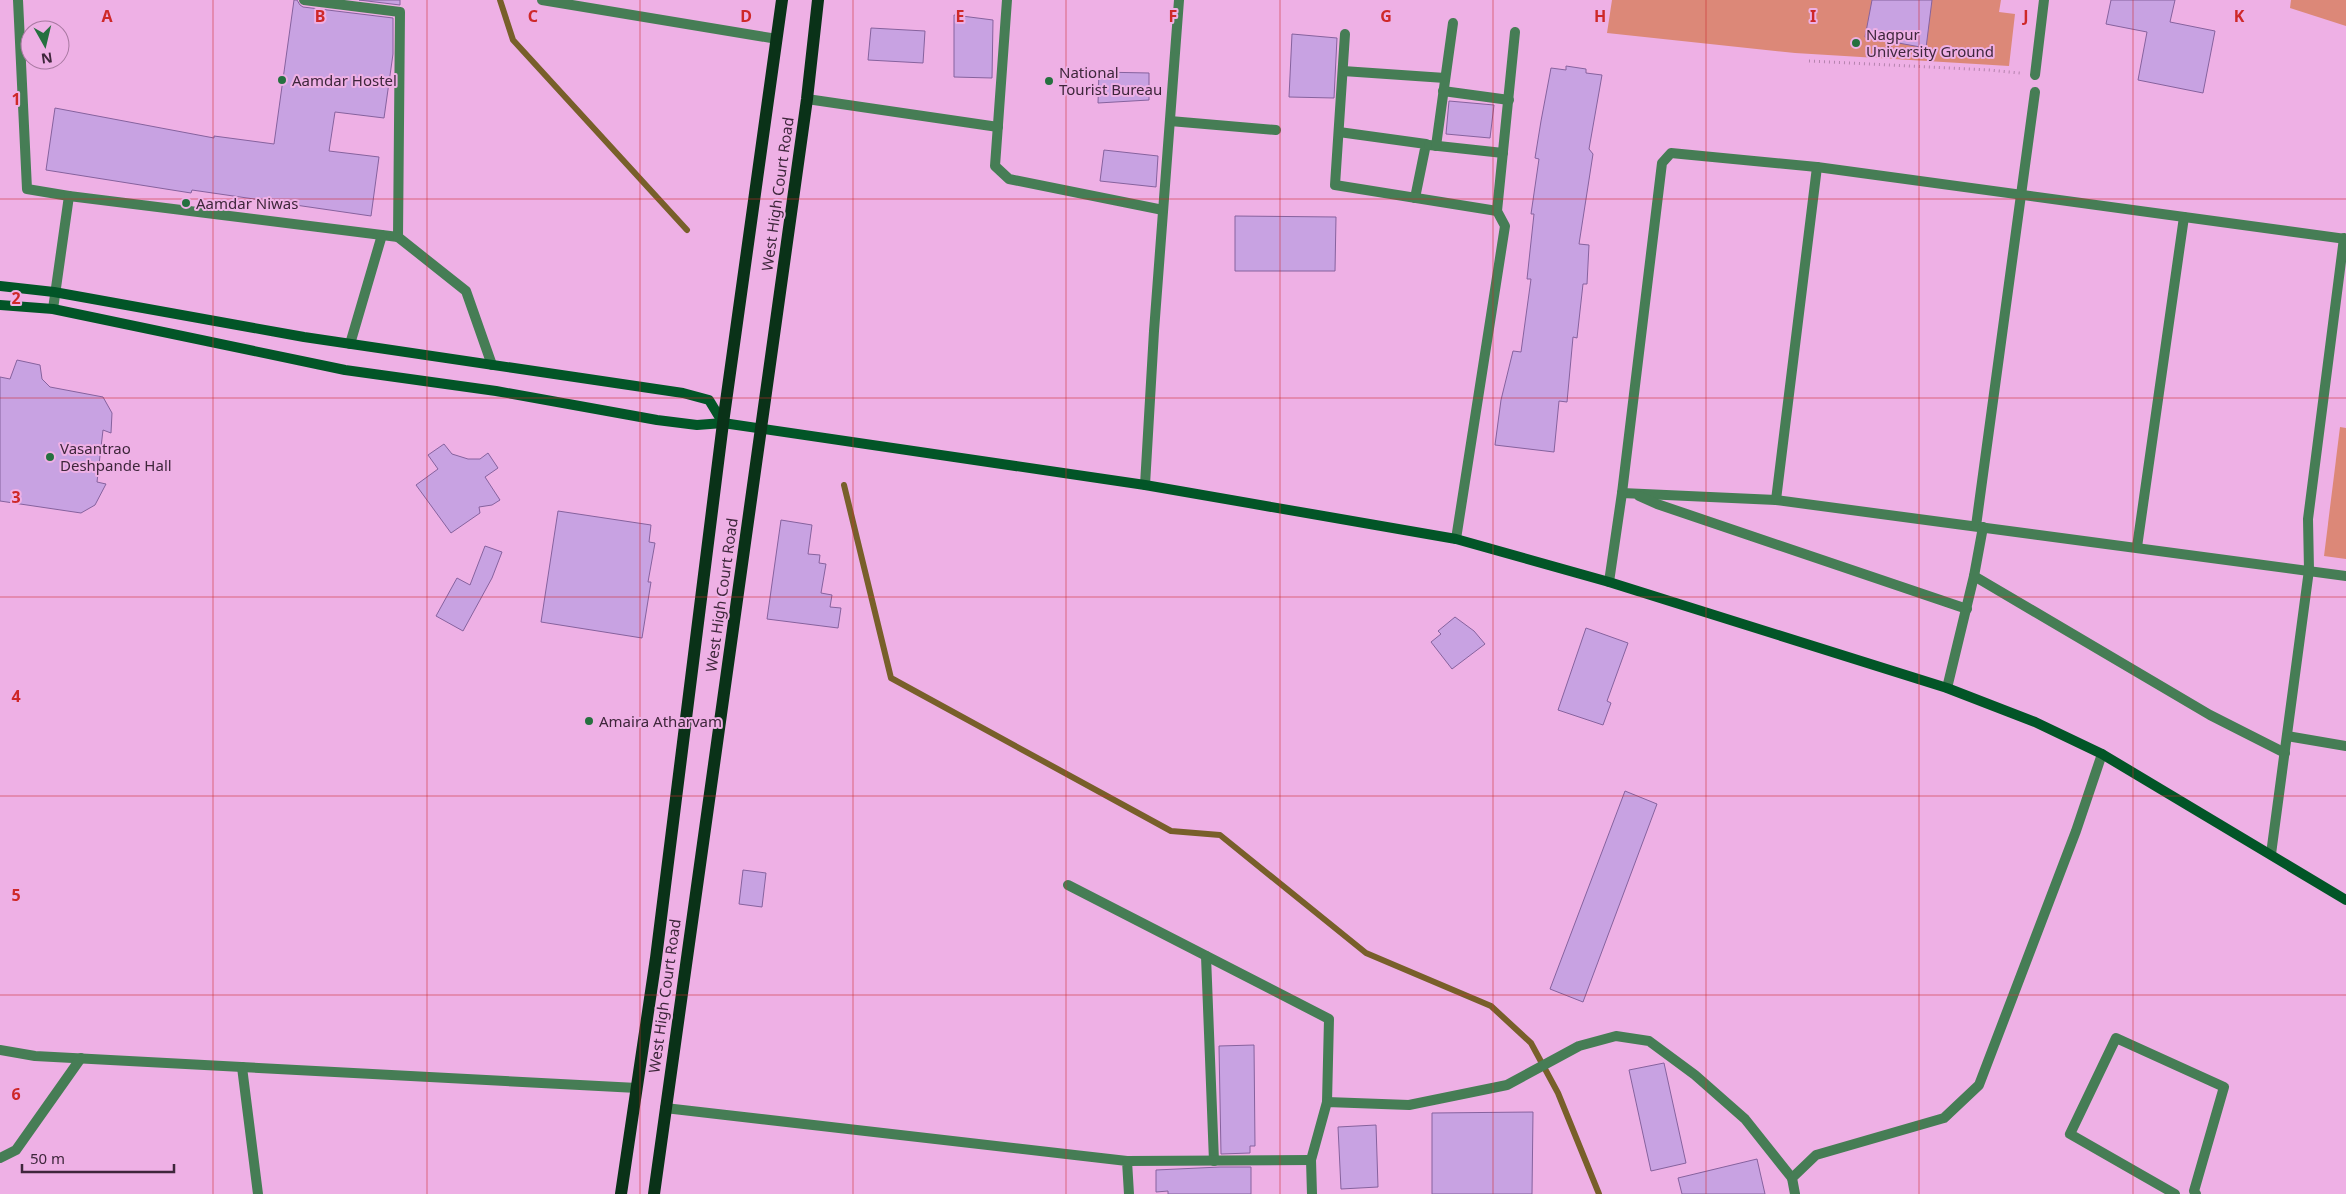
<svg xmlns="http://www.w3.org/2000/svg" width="2346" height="1194" viewBox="0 0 2346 1194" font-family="'Noto Sans',sans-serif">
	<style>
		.green { fill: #dc8878 }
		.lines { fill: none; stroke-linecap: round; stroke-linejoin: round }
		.stream { stroke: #785f2a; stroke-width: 6 }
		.building { fill: #c8a2e2; stroke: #86629e }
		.path { stroke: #b483ad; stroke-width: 3; stroke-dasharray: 1 4; stroke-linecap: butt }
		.service { stroke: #467d55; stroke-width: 10 }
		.minor { stroke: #467d55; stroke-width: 10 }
		.secondary { stroke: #025527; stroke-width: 10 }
		.primary { stroke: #0a3218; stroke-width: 12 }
		.grid { fill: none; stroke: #ce2829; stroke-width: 1; stroke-opacity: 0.55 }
		.poi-dot { fill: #25703f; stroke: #eeb0e5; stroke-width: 2 }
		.labels { text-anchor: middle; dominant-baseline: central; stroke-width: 4; stroke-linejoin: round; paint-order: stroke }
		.poi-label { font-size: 15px; fill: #3e263b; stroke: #eeb0e5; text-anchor: start }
		.street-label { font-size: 15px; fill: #3e263b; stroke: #eeb0e5 }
		.grid-label { font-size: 16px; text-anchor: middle; font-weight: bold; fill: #ce2829; stroke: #eeb0e5; stroke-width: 4; stroke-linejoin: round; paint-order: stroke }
	</style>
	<rect width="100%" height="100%" fill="#eeb0e5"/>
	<g class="green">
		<path d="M1612 0H2001L1999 12 2015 14 2009 66 1795 53 1607 33Z"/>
		<path d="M2291 0H2346V26L2290 8Z"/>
		<path d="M2340 427 2346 428V559L2324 556Z"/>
	</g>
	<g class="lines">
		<g class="stream">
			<path d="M500 0 513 40 687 230"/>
			<path d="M844 485 891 678 1171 831 1220 835 1366 953 1491 1006 1531 1043 1558 1093 1599 1194"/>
		</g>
	</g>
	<g class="building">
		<path d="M294 0H297L300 5 303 7 393 18V54L384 118 335 112 329 151 379 157 371 216 192 190 191 193 46 170 55 108 214 138V136L274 144Z"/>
		<path d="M359 0H400V5Z"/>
		<path d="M1872 0H1932L1926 48 1865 37Z"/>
		<path d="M2111 0H2175L2170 22 2215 31 2203 93 2138 80 2147 32 2106 24Z"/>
		<path d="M954 15 993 20 992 78 954 77Z"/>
		<path d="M871 28 925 31 923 63 868 60Z"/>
		<path d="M1292 34 1337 38 1334 98 1289 97Z"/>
		<path d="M1566 66 1586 69V73L1602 75 1589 149 1593 154 1579 244 1589 245 1587 284H1583L1577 338 1573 337 1567 402 1559 401 1554 452 1495 445 1501 400 1513 351 1521 352 1531 279H1527L1534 214H1531L1539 159 1535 158 1541 121 1551 68 1566 70Z"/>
		<path d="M1099 72 1149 73V100L1098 103Z"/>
		<path d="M1449 101 1494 105 1490 138 1446 134Z"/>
		<path d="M1104 150 1158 156 1156 187 1100 181Z"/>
		<path d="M1235 216 1336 217 1335 271H1235Z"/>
		<path d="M17 360 40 365 42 379 50 387 103 397 112 413 111 433 103 430 97 482 106 484 95 505 81 513 0 501V377L10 379Z"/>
		<path d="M444 444 452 454 468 459H480L488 453 498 468 485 477 500 500 492 505 479 507 480 513 451 533 416 485 438 469 428 455Z"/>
		<path d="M558 511 651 525 649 542 655 543 648 582H651L642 638 541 622Z"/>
		<path d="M781 520 812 525 808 554 820 555 819 563 826 564 821 593 832 595 830 607 841 608 838 628 767 619Z"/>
		<path d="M485 546 502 552 492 578 463 631 436 616 457 578 470 585Z"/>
		<path d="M1455 617 1474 631 1485 644 1452 669 1431 642 1441 634 1438 631Z"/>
		<path d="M1586 628 1628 643 1607 701 1611 703 1603 725 1558 710Z"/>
		<path d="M1625 791 1657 804 1583 1002 1550 989Z"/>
		<path d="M743 870 766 873 762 907 739 904Z"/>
		<path d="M1254 1045 1255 1146H1250V1153L1221 1154 1219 1046Z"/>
		<path d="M1664 1063 1686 1163 1651 1171 1629 1070Z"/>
		<path d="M1533 1112 1532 1194H1432V1113Z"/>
		<path d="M1376 1125 1378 1187 1341 1189 1338 1127Z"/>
		<path d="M1757 1159 1765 1194H1682L1678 1178Z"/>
		<path d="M1220 1167H1251V1194H1168V1191L1156 1192V1170Z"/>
	</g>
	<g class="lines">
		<path class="path" d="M1809 61 1989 70 2020 73"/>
		<g class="service">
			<path d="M18 0 27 189 69 196 53 309"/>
			<path d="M2035 75 2044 0"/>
			<path d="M1170 121 1276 130"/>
			<path d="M69 196 398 237 400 12 304 0"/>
			<path d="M398 237 466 291 492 365"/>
			<path d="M350 344 382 235"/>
			<path d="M1068 885 1329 1019 1327 1102"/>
			<path d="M1206 956 1214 1161"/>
			<path d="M0 1050 35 1056 637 1088"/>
			<path d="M242 1067 258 1194"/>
			<path d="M665 1108 1127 1161 1129 1194"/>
			<path d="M0 1158 16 1150 81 1058"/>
			<path d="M1127 1161 1311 1160"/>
			<path d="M1312 1194 1311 1160 1327 1102 1409 1105 1507 1085 1579 1046 1616 1036 1649 1041 1695 1075 1745 1119 1792 1178"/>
		</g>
		<g class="minor">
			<path d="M542 0 777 39"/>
			<path d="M1007 0 995 166 1009 179 1163 210"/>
			<path d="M1345 34 1335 185 1497 211"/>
			<path d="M1343 71 1445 78"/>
			<path d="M1443 91 1509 100"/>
			<path d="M807 99 998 127"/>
			<path d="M1339 132 1426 144 1415 198"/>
			<path d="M1429 145 1503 153"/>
			<path d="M1436 146 1453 23"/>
			<path d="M1145 485 1154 331 1179 0"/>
			<path d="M1622 493 1776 500 2346 576"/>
			<path d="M1639 496 1657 504 1967 609"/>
			<path d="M1776 500 1817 167"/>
			<path d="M1976 526 2035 92"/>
			<path d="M1456 539 1505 226 1497 211 1515 32"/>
			<path d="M2137 547 2184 217"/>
			<path d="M1974 576 2210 715 2285 753"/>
			<path d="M1609 582 1622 493 1662 163 1671 153 1817 167 2346 239"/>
			<path d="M1947 688 1974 576 1983 527"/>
			<path d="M2287 736 2346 746"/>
			<path d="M2271 854 2309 570 2308 519 2344 238"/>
			<path d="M1795 1194 1792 1178 1816 1155 1944 1118 1979 1085 2076 831 2102 754"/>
			<path d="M2175 1194 2070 1134 2116 1038 2224 1087 2194 1191 2196 1194"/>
		</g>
		<g class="secondary">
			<path d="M0 286 54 292 304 337 683 393 709 400 723 423"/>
			<path d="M0 305 53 309 345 370 496 391 657 420 697 425 723 423 1145 485 1456 539 1609 582 1947 688 2035 722 2102 754 2346 900"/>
		</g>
		<g class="primary">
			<path d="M621 1194 656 958 723 423 782 0"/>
			<path d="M654 1194 807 99 818 0"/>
		</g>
	</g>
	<path class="grid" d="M213 0V1194M427 0V1194M640 0V1194M853 0V1194M1066 0V1194M1280 0V1194M1493 0V1194M1706 0V1194M1919 0V1194M2133 0V1194M0 199H2346M0 398H2346M0 597H2346M0 796H2346M0 995H2346"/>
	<g class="poi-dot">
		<circle cx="1856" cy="43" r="5"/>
		<circle cx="282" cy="80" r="5"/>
		<circle cx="1049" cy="81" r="5"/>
		<circle cx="186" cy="203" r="5"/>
		<circle cx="50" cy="457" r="5"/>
		<circle cx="589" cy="721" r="5"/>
	</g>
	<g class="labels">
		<g class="poi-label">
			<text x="1866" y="34">Nagpur<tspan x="1866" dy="17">University Ground</tspan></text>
			<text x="1059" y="72">National<tspan x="1059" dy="17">Tourist Bureau</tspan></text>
			<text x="292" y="80">Aamdar Hostel</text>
			<text x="196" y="203">Aamdar Niwas</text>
			<text x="60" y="448">Vasantrao<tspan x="60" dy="17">Deshpande Hall</tspan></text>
			<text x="599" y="721">Amaira Atharvam</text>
		</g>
		<g class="street-label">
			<text transform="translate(777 194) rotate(-82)">West High Court Road</text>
			<text transform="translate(721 595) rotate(-82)">West High Court Road</text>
			<text transform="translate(664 996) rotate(-82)">West High Court Road</text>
		</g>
	</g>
	<g class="grid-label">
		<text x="107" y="22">A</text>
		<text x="320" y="22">B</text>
		<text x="533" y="22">C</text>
		<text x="746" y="22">D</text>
		<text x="960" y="22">E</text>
		<text x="1173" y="22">F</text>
		<text x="1386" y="22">G</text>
		<text x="1600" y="22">H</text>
		<text x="1813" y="22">I</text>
		<text x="2026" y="22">J</text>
		<text x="2239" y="22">K</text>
		<text x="16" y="105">1</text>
		<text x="16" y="304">2</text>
		<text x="16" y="503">3</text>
		<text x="16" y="702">4</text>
		<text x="16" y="901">5</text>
		<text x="16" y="1100">6</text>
	</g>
	<g transform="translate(45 45) rotate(172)"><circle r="24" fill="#eeb0e5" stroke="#a879a1"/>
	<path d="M0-4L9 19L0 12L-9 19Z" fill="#25703f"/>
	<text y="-8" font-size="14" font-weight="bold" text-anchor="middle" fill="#3e263b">N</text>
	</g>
	<path d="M22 1164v8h152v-8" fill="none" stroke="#3e263b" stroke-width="2.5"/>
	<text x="30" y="1164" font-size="15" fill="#3e263b" stroke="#eeb0e5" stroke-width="4" paint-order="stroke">50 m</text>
</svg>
